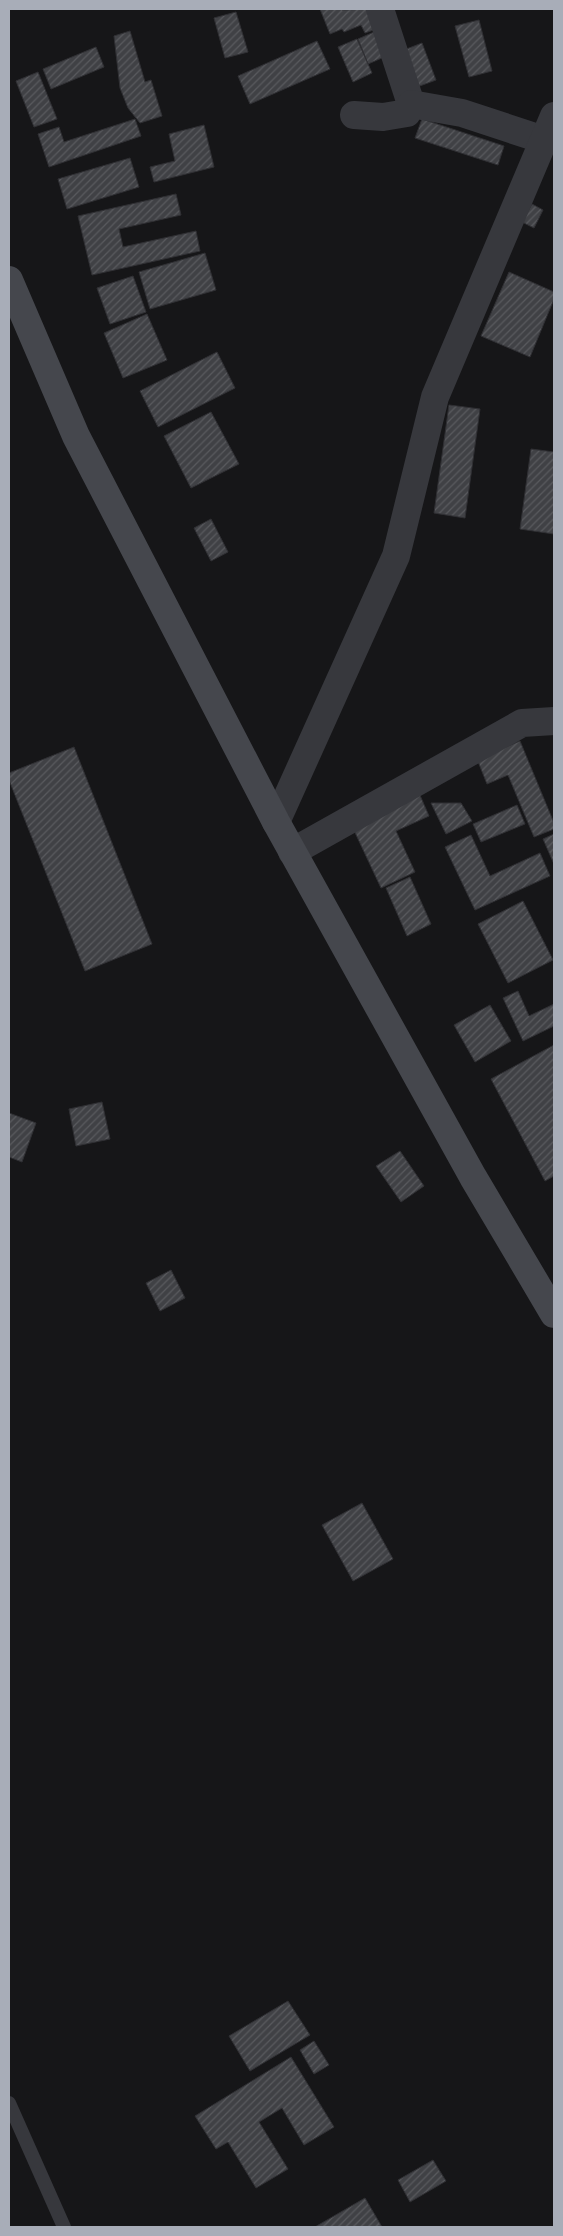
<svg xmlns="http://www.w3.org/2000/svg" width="563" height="2236" viewBox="0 0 563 2236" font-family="Quicksand,sans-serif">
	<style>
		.building { fill: url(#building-hatch); stroke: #303034 }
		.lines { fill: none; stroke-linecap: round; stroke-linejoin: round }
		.service { stroke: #37383d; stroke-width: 14 }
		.minor { stroke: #37383d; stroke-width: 28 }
		.secondary { stroke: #45474d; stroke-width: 28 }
	</style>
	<defs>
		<pattern id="building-hatch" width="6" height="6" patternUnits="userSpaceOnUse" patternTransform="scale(1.25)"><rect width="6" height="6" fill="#404145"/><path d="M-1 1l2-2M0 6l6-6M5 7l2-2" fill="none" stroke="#595a5e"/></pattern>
	</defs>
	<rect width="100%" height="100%" fill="#161618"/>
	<g class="building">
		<path d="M320 9H341L342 10 371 9 379 28 365 33 361 25 344 32 342 29 330 34Z"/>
		<path d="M236 12 248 52 225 58 214 18Z"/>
		<path d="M479 20 492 71 469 77 455 26Z"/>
		<path d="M381 29 391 54 368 64 358 39Z"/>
		<path d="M130 31 145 82 151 80 162 116 140 123 128 108 120 88 114 36Z"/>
		<path d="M357 39 372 73 353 82 338 47Z"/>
		<path d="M317 41 330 69 250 104 238 76Z"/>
		<path d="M422 43 436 80 417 87 404 50Z"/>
		<path d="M96 47 104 67 51 89 43 69Z"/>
		<path d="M38 72 57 119 34 127 16 81Z"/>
		<path d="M135 119 141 136 49 167 38 134 59 127 64 142Z"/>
		<path d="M422 119 504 146 498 165 415 138Z"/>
		<path d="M204 125 214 167 154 182 150 167 175 161 169 134Z"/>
		<path d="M130 158 139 187 67 209 58 179Z"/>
		<path d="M176 194 181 215 119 229 123 247 196 231 200 251 92 275 78 216Z"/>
		<path d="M532 204 543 210 534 228 522 222Z"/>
		<path d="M205 253 216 290 150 309 139 272Z"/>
		<path d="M509 272 554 292V299L530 357 481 336Z"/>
		<path d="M133 276 146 312 110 324 97 288Z"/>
		<path d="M147 314 167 360 123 378 104 333Z"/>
		<path d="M217 352 235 388 158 427 140 391Z"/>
		<path d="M449 405 480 409 465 518 434 513Z"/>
		<path d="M211 412 239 464 191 488 164 436Z"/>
		<path d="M531 449 554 452V534L520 529Z"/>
		<path d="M211 519 228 552 211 561 194 528Z"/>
		<path d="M520 741 554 823V829L534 837 508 775 487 784 477 759Z"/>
		<path d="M74 747 152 944 85 971 9 780V773Z"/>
		<path d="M419 793 429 816 396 831 415 872 381 888 351 824Z"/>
		<path d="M431 803H461L472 821 446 834Z"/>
		<path d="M517 805 525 824 481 842 473 824Z"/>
		<path d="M554 834V864L543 839Z"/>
		<path d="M471 835 490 876 540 853 550 876 475 910 445 847Z"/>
		<path d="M410 877 431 924 407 936 386 888Z"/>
		<path d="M523 901 553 960 508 983 478 924Z"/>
		<path d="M518 991 529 1016 554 1004V1026L523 1041 503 998Z"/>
		<path d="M490 1005 511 1041 475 1062 454 1025Z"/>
		<path d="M554 1045V1176L545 1181 491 1079Z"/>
		<path d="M102 1102 110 1139 76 1146 69 1109Z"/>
		<path d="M9 1113 36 1123 22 1162 9 1157Z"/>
		<path d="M400 1151 424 1186 401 1202 376 1166Z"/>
		<path d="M171 1270 185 1298 160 1311 146 1283Z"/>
		<path d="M362 1503 393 1559 353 1581 322 1525Z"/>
		<path d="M288 2001 310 2035 250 2071 229 2036Z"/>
		<path d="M314 2041 329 2065 314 2074 300 2050Z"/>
		<path d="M291 2057 334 2127 304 2145 282 2108 259 2122 288 2169 256 2188 228 2142 216 2149 195 2116Z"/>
		<path d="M433 2160 446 2181 410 2202 398 2180Z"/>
		<path d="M365 2198 382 2227H315Z"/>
	</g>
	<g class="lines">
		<path class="service" d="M9 2103 64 2227"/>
		<g class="minor">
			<path d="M380 9 411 104"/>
			<path d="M354 115 383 117 407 113 411 104 462 113 544 140"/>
			<path d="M276 822 396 556 435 397 554 116"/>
			<path d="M292 852 522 723 554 721"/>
		</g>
		<path class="secondary" d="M9 280 76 436 276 822 473 1177 554 1314"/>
	</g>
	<rect width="563" height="2236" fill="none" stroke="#a8adb8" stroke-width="20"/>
</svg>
